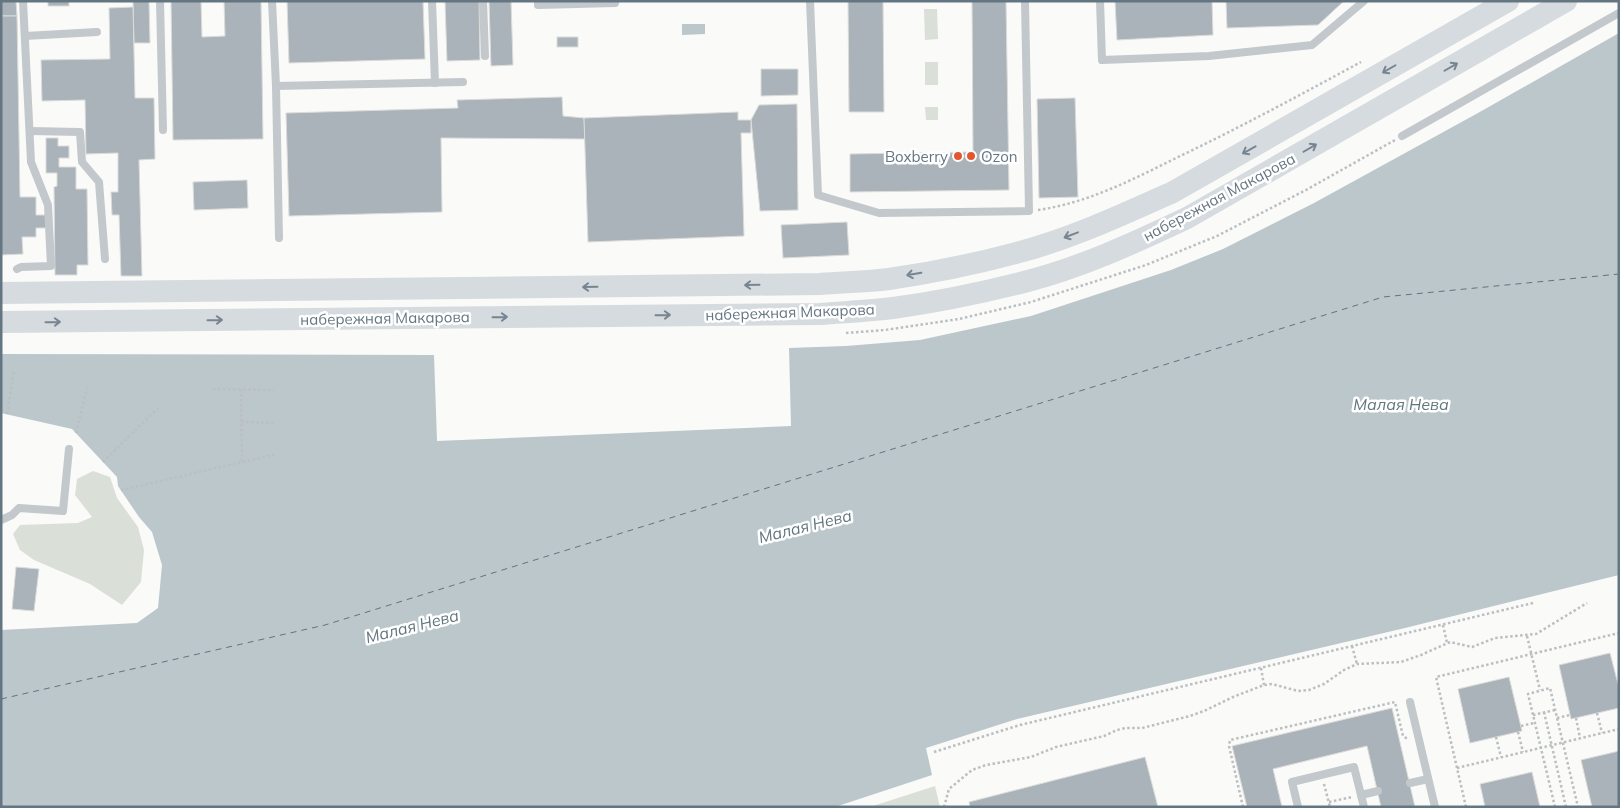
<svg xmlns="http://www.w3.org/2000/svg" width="1620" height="808" viewBox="0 0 1620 808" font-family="Mulish,sans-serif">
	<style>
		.green { fill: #dadfd7 }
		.water { fill: #bbc7cb }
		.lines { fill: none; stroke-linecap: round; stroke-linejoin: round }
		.ferry { stroke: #60757c; stroke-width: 1; stroke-dasharray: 6 5; stroke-linecap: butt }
		.building { fill: #aab3b9; stroke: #dcdcda }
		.path { stroke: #bbbfc2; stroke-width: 2.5; stroke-dasharray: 2.5 2.5; stroke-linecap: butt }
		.lane { stroke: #c3c8cc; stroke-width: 8 }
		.secondary { stroke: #d6dbdf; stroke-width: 22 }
		.oneway { stroke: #768591 }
		.poi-dot { fill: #e4572e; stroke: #fff; stroke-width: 2 }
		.labels { text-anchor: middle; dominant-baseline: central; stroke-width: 5; stroke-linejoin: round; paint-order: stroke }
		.poi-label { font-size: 15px; fill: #657683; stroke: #fff; text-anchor: end }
		.street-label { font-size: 15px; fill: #657683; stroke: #fff }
		.water-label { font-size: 16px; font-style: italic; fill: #60757c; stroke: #fff }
	</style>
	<rect width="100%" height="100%" fill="#fafaf8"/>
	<g class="green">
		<path d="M924 9H937L938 39 925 40Z"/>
		<rect x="925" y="62" width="13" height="23"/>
		<path d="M925 107H938V120H926Z"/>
		<path d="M93 471 110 477 117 498 138 527 144 550 141 582 122 605 90 584 34 560 20 550 13 534 20 525 78 523 92 517 75 495 77 479Z"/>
		<path d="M935 786 940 807H870Z"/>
	</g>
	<g class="water">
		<path d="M682 24H705V34L682 35Z"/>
		<path d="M1619 33V575L1405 628 1017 719 926 748 932 775 835 807H1V630L137 623 158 608 162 565 152 532 139 517 118 486 117 477 72 429 1 413V354L434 355 437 441 791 426 789 348 846 346 920 340 1031 316 1171 270 1223 249 1314 203 1478 113Z"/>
	</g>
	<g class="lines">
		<path class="ferry" d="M1 699 325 625 1383 297 1619 274"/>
	</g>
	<g class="building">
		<path d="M1 1H16L17 16H1Z"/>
		<rect x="48" y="1" width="21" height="5"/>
		<path d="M133 1H149L150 43H134Z"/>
		<path d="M171 1H201L202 37 225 36 224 1H261L263 139 173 140Z"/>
		<path d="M287 1H423L425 59 289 63Z"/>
		<path d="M445 1H479L480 60 447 61Z"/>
		<path d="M489 1H511L513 65 491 66Z"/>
		<path d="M848 1H883L884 112H849Z"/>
		<path d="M972 1H1006L1009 190 850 192V154L973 152Z"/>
		<path d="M1115 1H1212L1213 35 1117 40Z"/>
		<path d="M1226 1H1344L1318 25 1227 28Z"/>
		<path d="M133 7 135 98H154L155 159 139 160 142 276H121L119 215H112L111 192H118V153L86 154 85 100 42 101 41 60 110 59 109 8Z"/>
		<path d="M1 16H17L20 197H36V215H46V228H36V237H22L23 254 1 255Z"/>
		<rect x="557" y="37" width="21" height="10"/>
		<path d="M761 69H798V95L761 96Z"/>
		<path d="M562 97 563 116 584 118 585 139 441 138 442 212 289 216 286 113 458 108 457 100Z"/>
		<path d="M1075 98 1078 197 1039 198 1037 99Z"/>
		<path d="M797 104 798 210 760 211 751 120 759 105Z"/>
		<path d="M738 112V120H751V133H741L744 236 588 242 584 118Z"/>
		<path d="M46 138H58V146H69V158H59V167H76V189H87L88 265H77V275H55L54 187 57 186V173H46Z"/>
		<path d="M247 180 248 208 194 210 193 182Z"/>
		<path d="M847 222 849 255 783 258 781 225Z"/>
		<path d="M16 567 39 569 34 611 12 609Z"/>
		<path d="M1610 653 1619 688V708L1571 719 1559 665Z"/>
		<path d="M1509 677 1522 731 1470 743 1458 689Z"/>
		<path d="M1392 708 1415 807H1381L1367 746 1273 769 1282 807H1247L1232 746Z"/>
		<path d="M1619 751V807H1592L1581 760Z"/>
		<path d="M1145 757 1158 807H970L969 802Z"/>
		<path d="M1532 772 1540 807H1485L1480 784Z"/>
	</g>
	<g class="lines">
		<g class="path">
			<path d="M1038 210C1087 203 1132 180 1176 158 1239 128 1300 95 1361 62"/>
			<path d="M846 333 885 330 959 319 1031 302 1146 265 1217 236 1306 190 1395 140"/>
			<path d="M213 389 274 390"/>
			<path d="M241 389 242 462"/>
			<path d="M7 414 14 370"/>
			<path d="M241 422 276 423"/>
			<path d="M76 433 87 388"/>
			<path d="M103 462 159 407"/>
			<path d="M121 490 277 454"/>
			<path d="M1443 625 1447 643"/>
			<path d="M1527 636 1540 690"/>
			<path d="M1352 646 1357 664"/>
			<path d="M1261 668 1264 685"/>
			<path d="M1544 712 1566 807"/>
			<path d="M1597 713 1602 733"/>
			<path d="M1533 715 1555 710"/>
			<path d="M1557 718 1570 715"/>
			<path d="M1576 718 1580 738"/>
			<path d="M1521 726 1534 723"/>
			<path d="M1518 732 1523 752"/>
			<path d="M1496 737 1501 757"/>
			<path d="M934 752 1020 725 1533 603"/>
			<path d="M1457 768 1619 729"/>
			<path d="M1324 784 1330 807"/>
			<path d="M1329 802 1352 797"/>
			<path d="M944 807 949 789 972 770 986 765 1031 757 1056 747 1104 736 1117 730 1126 728H1142L1190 716 1204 711 1233 697 1264 685 1272 684 1298 691 1309 690 1324 684 1344 670 1357 664 1401 662 1421 655 1450 642 1472 647 1495 638 1536 634 1587 603"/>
			<path d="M1243 807 1229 746 1230 740 1395 702 1403 736 1409 740"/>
			<path d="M1466 807 1436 677 1619 633"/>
			<path d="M1555 807 1528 694 1550 688 1578 807"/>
		</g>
		<g class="lane">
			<path d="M160 1 163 130"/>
			<path d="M272 1 276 86 279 238"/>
			<path d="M432 1 435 83"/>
			<path d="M483 1 485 56"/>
			<path d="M538 1V5L615 3V1"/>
			<path d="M810 1 818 195 879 213 1029 211 1025 1"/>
			<path d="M1100 1 1102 60 1209 56 1312 45 1364 1"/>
			<path d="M25 36 97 32"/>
			<path d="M276 86 463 82"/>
			<path d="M30 131 80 132 82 162 99 182 105 259"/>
			<path d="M1402 136 1619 13"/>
			<path d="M17 269 21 267 51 266 48 205 31 162 23 1"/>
			<path d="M1 520 12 515 19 508 63 511 69 449"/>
			<path d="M1410 702 1435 807"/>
			<path d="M1410 783 1428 779"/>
			<path d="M1361 795 1378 791"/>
			<path d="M1298 807 1292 782 1354 767 1364 807"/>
		</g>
		<g class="secondary">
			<path d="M1 293 820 284C843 282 866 282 889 279 931 273 975 264 1016 253 1070 239 1122 215 1173 192L1508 1"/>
			<path d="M1 322 820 314C844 312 869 311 893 308 937 302 981 293 1024 282 1080 268 1134 243 1187 218L1566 1"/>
		</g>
	</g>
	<defs><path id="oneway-shaft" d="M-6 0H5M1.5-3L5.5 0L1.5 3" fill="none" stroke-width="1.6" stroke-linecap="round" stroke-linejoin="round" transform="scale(1.25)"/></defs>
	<g class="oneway">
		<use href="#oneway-shaft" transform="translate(1451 67) rotate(-30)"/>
		<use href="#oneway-shaft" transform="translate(1389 69) rotate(150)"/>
		<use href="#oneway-shaft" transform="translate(1310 148) rotate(-30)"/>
		<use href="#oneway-shaft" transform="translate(1249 150) rotate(151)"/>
		<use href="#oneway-shaft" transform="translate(1071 235) rotate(159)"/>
		<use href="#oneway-shaft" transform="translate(914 274) rotate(170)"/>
		<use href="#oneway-shaft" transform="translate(752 285) rotate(179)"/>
		<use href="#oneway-shaft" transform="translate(590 287) rotate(179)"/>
		<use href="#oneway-shaft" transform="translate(663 315) rotate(-1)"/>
		<use href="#oneway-shaft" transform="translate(500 317) rotate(-1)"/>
		<use href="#oneway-shaft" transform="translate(215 320) rotate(-1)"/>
		<use href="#oneway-shaft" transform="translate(53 322) rotate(-1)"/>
	</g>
	<g class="poi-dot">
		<circle cx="958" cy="156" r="5"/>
		<circle cx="971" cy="156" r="5"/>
	</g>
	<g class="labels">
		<g class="poi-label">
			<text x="948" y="156">Boxberry</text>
			<text x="981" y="156" text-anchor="start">Ozon</text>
		</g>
		<g class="street-label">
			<text transform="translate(1219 197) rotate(-28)">набережная Макарова</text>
			<text transform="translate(790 312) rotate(-2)">набережная Макарова</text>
			<text transform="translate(385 318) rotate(-1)">набережная Макарова</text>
		</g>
		<g class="water-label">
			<text x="1401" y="404">Малая Нева</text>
			<text transform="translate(805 526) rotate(-14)">Малая Нева</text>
			<text transform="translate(412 626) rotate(-14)">Малая Нева</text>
		</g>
	</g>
	<rect width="1620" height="808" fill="none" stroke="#657683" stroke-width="5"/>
</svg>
